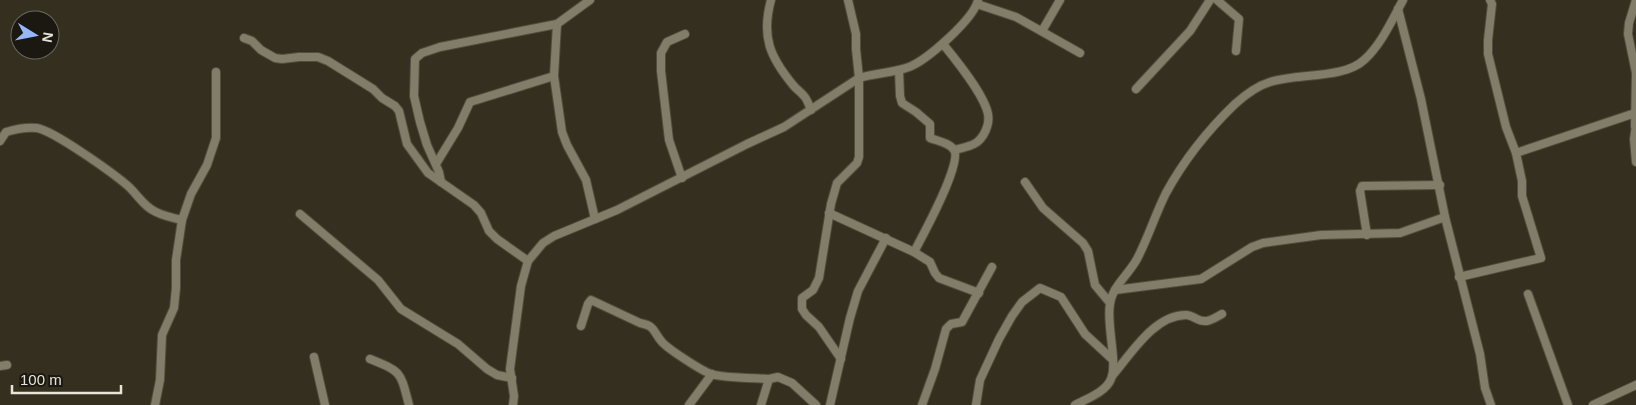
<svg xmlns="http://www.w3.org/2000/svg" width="1636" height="405" viewBox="0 0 1636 405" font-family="Helvetica,sans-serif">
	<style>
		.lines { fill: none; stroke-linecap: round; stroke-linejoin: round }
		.street-casing { stroke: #514c3e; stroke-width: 10 }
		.street { stroke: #827d69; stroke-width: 8 }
	</style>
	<rect width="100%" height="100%" fill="#342f1e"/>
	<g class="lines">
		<defs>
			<g id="street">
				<path d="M590 0 557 24 554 76 562 132 567 145 586 180 595 219"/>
				<path d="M771 0C761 37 770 57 793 85 796 89 801 92 804 96 807 99 809 105 811 110"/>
				<path d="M1217 0 1239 19 1236 51"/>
				<path d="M977 4 1016 17 1080 53"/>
				<path d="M1398 9 1421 99 1445 217 1480 354 1485 388 1491 405"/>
				<path d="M1042 31 1060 0"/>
				<path d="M244 38 252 41 261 50 275 58 282 59 299 57H318L328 61 373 89 382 98 395 106 399 111 407 144 428 173 474 205 481 213 489 231 497 239 528 261"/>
				<path d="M943 44C956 60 984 94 988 114 990 124 984 139 974 144 968 147 961 148 955 150"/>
				<path d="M899 70 900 96 902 103 916 112 930 124V138C938 141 950 143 954 150 963 162 922 237 914 252"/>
				<path d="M1136 89 1190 31 1210 0"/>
				<path d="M1636 125 1634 139 1636 162"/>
				<path d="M1635 126 1636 73 1628 34 1629 23 1636 0"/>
				<path d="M0 141 6 132C16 129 26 127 37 128 54 131 113 173 128 186 137 194 144 207 156 212 164 216 173 218 182 220"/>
				<path d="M1516 153 1635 113"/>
				<path d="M436 164 458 128 470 102 554 76"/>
				<path d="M682 178 669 140 661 71V53L667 42 685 34"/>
				<path d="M441 182 439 172 427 145 420 122 414 96 415 59 422 53 440 47 557 24"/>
				<path d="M1025 182 1043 208 1083 243 1088 251 1095 285 1110 303"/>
				<path d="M829 213 914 252 930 262 935 273 939 278 979 293"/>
				<path d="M300 214 378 280 401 309 458 344 487 369 497 375 512 378"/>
				<path d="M1367 235 1360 191 1362 186 1440 185"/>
				<path d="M1459 277 1541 258 1522 196V181L1516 153 1506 127 1488 54V40L1492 4 1490 0"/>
				<path d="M1115 290 1201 279 1252 247 1263 243 1321 235 1400 233 1445 217"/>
				<path d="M1528 294 1568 405"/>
				<path d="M581 326 588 304 591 300 640 323C656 326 653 332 662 342 668 349 702 371 711 374 723 378 755 378 769 379L778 377 792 383 816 405"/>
				<path d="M314 357 325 405"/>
				<path d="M370 359C402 372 400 371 409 405"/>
				<path d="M841 359 819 327 806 315 802 309V298L813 290 819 278 831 204 837 183 857 163 859 157V78L856 49V34L848 0"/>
				<path d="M0 366 7 365"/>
				<path d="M1112 376C1131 354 1154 315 1186 315 1190 315 1193 317 1197 319 1206 324 1213 319 1222 314"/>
				<path d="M155 405 160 380 162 335 174 308 176 288V260L182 220 191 194 207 165 216 138V72"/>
				<path d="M513 405 514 396 510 369 521 286 528 261 543 243 554 236 617 210 747 144 784 127 859 78C876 73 893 73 909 67 927 60 974 19 978 0"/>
				<path d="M689 405 712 374"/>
				<path d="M761 405 769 379"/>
				<path d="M830 405 850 318 858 291 886 238"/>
				<path d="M922 405 935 369 946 329 951 324 962 322 992 267"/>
				<path d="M976 405 980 380 999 339 1012 316 1022 302 1040 288 1061 297 1085 334 1112 359"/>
				<path d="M1075 405C1086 399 1106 392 1111 379 1118 363 1106 324 1110 304 1112 287 1129 274 1137 259 1148 238 1155 215 1166 193 1184 160 1208 130 1235 104 1245 95 1257 86 1270 82 1298 73 1344 79 1364 60 1381 45 1392 20 1403 0"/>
				<path d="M1593 405 1636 385"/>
			</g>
		</defs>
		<use href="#street" class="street-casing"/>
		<use href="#street" class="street"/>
	</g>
	<g transform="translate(35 35) rotate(100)"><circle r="24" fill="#1a1810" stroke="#6c6a60"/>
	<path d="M0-4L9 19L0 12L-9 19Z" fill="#96b6fd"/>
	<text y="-8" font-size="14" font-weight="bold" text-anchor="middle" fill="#e7e4d9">N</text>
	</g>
	<path d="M12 385v8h109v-8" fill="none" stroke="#e7e4d9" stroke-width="2.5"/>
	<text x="20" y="385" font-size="15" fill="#e7e4d9" stroke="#1a1810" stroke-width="4" paint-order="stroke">100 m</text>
</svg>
